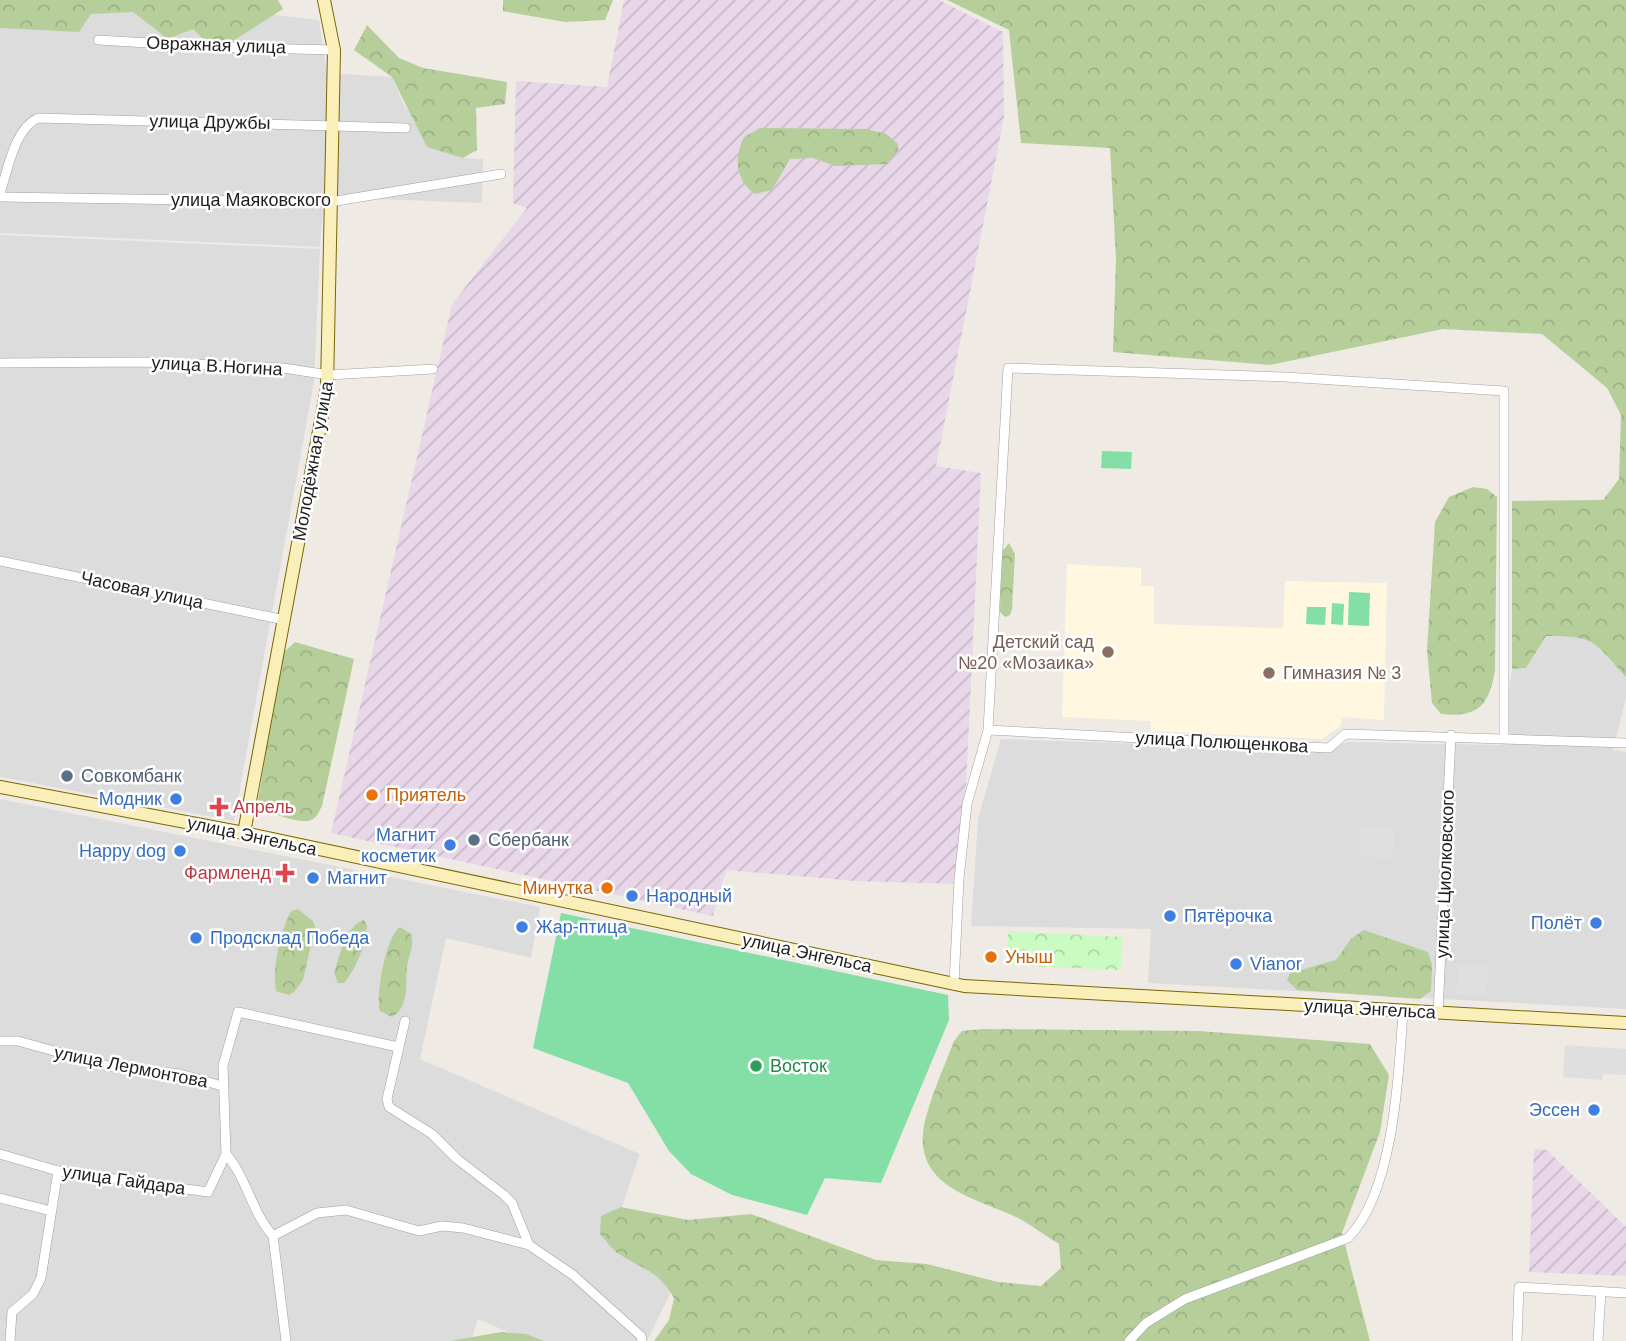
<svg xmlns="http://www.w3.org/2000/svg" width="1626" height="1341" viewBox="0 0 1626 1341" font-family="Helvetica,sans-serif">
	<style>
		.residential { fill: #dddcdc }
		.industrial { fill: url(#industrial-furrows) }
		.education { fill: #fff7df }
		.forest { fill: url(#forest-crowns) }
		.park { fill: url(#park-crowns) }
		.pitch { fill: #83dfa5 }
		.parking { fill: #dfdfdf }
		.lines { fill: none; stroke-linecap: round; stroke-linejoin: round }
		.minor-casing { stroke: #a0a0a0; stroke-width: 10 }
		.secondary-casing { stroke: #786804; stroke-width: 14 }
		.minor { stroke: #fff; stroke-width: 9 }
		.secondary { stroke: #faeeb9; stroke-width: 12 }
		.education-dot { fill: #8d6e63; stroke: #fff; stroke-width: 2.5 }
		.service-dot { fill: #5c6f8a; stroke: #fff; stroke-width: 2.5 }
		.food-dot { fill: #e8710a; stroke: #fff; stroke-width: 2.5 }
		.shop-dot { fill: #3f7fe0; stroke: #fff; stroke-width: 2.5 }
		.health-dot { fill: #e0444e; stroke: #fff; stroke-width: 2.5 }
		.leisure-dot { fill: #2e9e5b; stroke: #fff; stroke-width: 2.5 }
		.labels { text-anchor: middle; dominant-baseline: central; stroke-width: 5; stroke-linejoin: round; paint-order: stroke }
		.street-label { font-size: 18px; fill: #1f1f1f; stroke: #fff }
		.education-label { font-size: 18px; fill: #785e54; stroke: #fff; text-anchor: end }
		.service-label { font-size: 18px; fill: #4e5e75; stroke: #fff; text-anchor: start }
		.food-label { font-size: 18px; fill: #c56008; stroke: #fff; text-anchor: start }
		.shop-label { font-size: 18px; fill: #366cbe; stroke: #fff; text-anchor: start }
		.health-label { font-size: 18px; fill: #be3a42; stroke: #fff; text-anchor: start }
		.leisure-label { font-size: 18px; fill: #27864d; stroke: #fff; text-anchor: start }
	</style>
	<defs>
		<pattern id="industrial-furrows" width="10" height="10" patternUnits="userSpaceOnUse" patternTransform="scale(1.75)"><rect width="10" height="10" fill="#e8d7e9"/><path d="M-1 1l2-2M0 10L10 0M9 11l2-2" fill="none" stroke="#c7b8c7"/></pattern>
		<pattern id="forest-crowns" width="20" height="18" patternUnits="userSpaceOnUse" patternTransform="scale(1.75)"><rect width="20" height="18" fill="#b6cf9a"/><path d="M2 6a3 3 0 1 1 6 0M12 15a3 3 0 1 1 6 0" fill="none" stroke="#9cb184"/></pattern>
		<pattern id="park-crowns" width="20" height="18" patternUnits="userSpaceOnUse" patternTransform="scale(1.75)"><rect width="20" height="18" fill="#cbfac2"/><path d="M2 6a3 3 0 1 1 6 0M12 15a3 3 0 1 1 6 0" fill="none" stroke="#aed6a6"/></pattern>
	</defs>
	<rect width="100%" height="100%" fill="#f0eae5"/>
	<g class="residential">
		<path d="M189 5 319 20 327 73 392 77 404 106 463 158 483 159 482 203 324 197 320 247 0 233V18Z"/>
		<path d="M0 235 320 249 314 382 234 821 0 777Z"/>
		<path d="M1546 636H1583L1594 642 1626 677V698L1613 750 1626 752V1009L1148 983 1151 929 971 926 978 818 1001 739 1321 750 1349 742 1501 745 1512 669 1526 668Z"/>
		<path d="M0 799 540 907 531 958 446 938 420 1059 640 1154 613 1233 676 1282 647 1341H529L478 1319 471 1341H0Z"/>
	</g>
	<g class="industrial">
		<path d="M624 0H939L1003 32 1004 117 936 466 981 473 966 786 955 884 856 881 726 870 713 916 331 833 452 304 527 208 513 203 516 81 607 87Z"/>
		<path d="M1534 1149 1547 1150 1626 1227V1276L1529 1272Z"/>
	</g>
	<path class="education" d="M1067 564 1141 568V586H1154V624L1283 628 1285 581 1387 583 1384 720 1341 717V726L1321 739 1151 731V721L1062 717Z"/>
	<g class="forest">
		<path d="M0 0H278L283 9 216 52 193 29 168 39 133 12 91 14 79 32 0 28Z"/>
		<path d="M503 0H613L605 20 565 22 503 11Z"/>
		<path d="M947 0H1626V677C1593 641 1597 636 1546 636L1526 668 1512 669V501L1603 500 1619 479 1621 415 1607 388 1542 334 1443 329 1270 365 1113 352 1116 259 1110 148 1021 143 1009 30Z"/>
		<path d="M367 25 399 58 423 68 507 82 505 104 476 108 477 150 463 158 427 147 392 77 354 50Z"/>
		<path d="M760 128 867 129 886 134 898 144V150L887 164 835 166 813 158 790 159 772 190 755 194C735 180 734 157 744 137Z"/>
		<path d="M1473 487 1487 489 1497 497 1495 670C1489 705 1479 718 1441 714L1432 703 1427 650 1435 522 1449 497Z"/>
		<path d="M1009 543 1015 554 1012 609 1010 615 1005 617 1000 612 1001 553Z"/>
		<path d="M295 642 354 659 322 806C319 811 317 818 311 820 300 825 263 812 258 801L282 654Z"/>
		<path d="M298 909 313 921 315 927 303 980 295 991 289 995 276 991C272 967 280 933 291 911Z"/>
		<path d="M364 920 367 925C365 945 357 968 344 983H338L334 973C340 956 345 926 364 920Z"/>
		<path d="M400 927 411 934C415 946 409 954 407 966 405 984 410 1007 392 1017L380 1011C375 996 386 936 400 927Z"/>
		<path d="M1364 930 1428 952 1432 965 1431 991 1420 999 1297 990 1287 980 1290 973 1336 960 1351 939Z"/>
		<path d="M982 1029 1199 1031 1370 1044 1389 1075 1380 1132 1342 1233 1370 1341H654L669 1320 674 1298C658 1270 644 1270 619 1254 612 1250 606 1240 600 1234L601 1216 621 1207 688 1220 751 1214 876 1260 927 1264 998 1282 1041 1286 1061 1268 1059 1244C1045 1236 1032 1225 1018 1218 979 1199 918 1189 923 1133 925 1109 945 1065 954 1041L962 1031Z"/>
		<path d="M501 1332 526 1334 544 1341H450Z"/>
	</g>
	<path class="park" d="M1008 931 1123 937 1121 970 1007 965Z"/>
	<g class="pitch">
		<path d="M1102 451 1132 452 1131 469 1101 468Z"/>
		<path d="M1349 592 1370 593 1369 626 1348 625Z"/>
		<path d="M1332 603 1344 604 1343 625 1331 624Z"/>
		<path d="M1307 607H1326L1325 625 1306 624Z"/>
		<path d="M561 913 948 995 949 1020 881 1183 825 1178 807 1215 732 1195 691 1174 669 1151 628 1083 533 1048Z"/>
	</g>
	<g class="parking">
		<path d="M1361 827 1394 828 1393 858 1360 857Z"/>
		<path d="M1459 964 1488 966 1486 996 1456 994Z"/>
		<path d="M1565 1045 1626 1049V1075L1603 1074 1602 1080 1563 1077Z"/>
	</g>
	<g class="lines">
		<defs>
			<g id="minor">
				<path d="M98 40 216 47 334 50"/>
				<path d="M0 193C8 170 14 129 38 118L406 128"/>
				<path d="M0 197 330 202 501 174"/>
				<path d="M0 363 142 362 283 368 329 375 433 369"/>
				<path d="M0 561 285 620"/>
				<path d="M988 730 1329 748 1345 734 1626 743"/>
				<path d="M954 985 959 879 967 804 988 730 1008 368 1285 377 1504 391V738"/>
				<path d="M1438 1013 1451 735"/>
				<path d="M405 1021 387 1099 389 1107 432 1134 457 1159 504 1195 512 1203 529 1245 573 1275 641 1336 642 1341"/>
				<path d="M0 1041H18L108 1066 180 1074 222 1086"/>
				<path d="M0 1154 58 1171 208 1192 226 1154 223 1066 238 1012 398 1047"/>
				<path d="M226 1154C247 1178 251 1211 273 1236"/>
				<path d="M0 1198 51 1211"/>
				<path d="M10 1341 12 1312 33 1294 41 1278 58 1171"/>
				<path d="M286 1341 273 1236 317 1213 346 1210 419 1231 442 1226 463 1228 529 1245"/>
				<path d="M1129 1341 1146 1323 1185 1299 1348 1238C1394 1192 1399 1073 1403 1011"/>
				<path d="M1517 1341 1519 1287 1626 1293"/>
				<path d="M1598 1341 1601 1291"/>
			</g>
			<g id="secondary">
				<path d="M0 787 244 833 964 986 1626 1023"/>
				<path d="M244 833 327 388 334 50 324 0"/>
			</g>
		</defs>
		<use href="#minor" class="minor-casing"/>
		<use href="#secondary" class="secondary-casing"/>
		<use href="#minor" class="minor"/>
		<use href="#secondary" class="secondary"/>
	</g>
	<g class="education-dot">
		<circle cx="1108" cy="652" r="7"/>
		<circle cx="1269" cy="673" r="7"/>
	</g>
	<g class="service-dot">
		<circle cx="67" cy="776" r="7"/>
		<circle cx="474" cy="840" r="7"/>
	</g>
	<g class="food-dot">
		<circle cx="372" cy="795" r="7"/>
		<circle cx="607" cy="888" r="7"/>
		<circle cx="991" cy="957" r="7"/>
	</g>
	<g class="shop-dot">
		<circle cx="176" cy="799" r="7"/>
		<circle cx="450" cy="845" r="7"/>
		<circle cx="180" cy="851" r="7"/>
		<circle cx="313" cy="878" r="7"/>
		<circle cx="632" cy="896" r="7"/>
		<circle cx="1170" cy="916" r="7"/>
		<circle cx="1596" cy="923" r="7"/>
		<circle cx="522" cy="927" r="7"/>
		<circle cx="196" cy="938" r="7"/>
		<circle cx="1236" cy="964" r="7"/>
		<circle cx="1594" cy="1110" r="7"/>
	</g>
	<g class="health-dot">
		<path d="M215.5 796.5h7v7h7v7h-7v7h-7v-7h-7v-7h7z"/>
		<path d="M281.5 862.5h7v7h7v7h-7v7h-7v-7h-7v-7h7z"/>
	</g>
	<circle class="leisure-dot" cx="756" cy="1066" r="7"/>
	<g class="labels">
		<g class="street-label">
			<text transform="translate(216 45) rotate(2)">Овражная улица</text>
			<text transform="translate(210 122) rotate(1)">улица Дружбы</text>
			<text x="251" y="200">улица Маяковского</text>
			<text transform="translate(217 366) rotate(3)">улица В.Ногина</text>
			<text transform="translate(313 461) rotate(-80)">Молодёжная улица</text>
			<text transform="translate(142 590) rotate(12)">Часовая улица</text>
			<text transform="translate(1222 742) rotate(3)">улица Полющенкова</text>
			<text transform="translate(252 836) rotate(12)">улица Энгельса</text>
			<text transform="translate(1445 874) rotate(-88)">улица Циолковского</text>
			<text transform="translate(807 953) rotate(12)">улица Энгельса</text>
			<text transform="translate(1370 1009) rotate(3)">улица Энгельса</text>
			<text transform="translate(131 1067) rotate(11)">улица Лермонтова</text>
			<text transform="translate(124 1180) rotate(8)">улица Гайдара</text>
		</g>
		<g class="education-label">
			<text x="1094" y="642">Детский сад<tspan x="1094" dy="21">№20 «Мозаика»</tspan></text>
			<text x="1283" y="673" text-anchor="start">Гимназия № 3</text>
		</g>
		<g class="service-label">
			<text x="81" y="776">Совкомбанк</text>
			<text x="488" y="840">Сбербанк</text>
		</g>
		<g class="food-label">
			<text x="386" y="795">Приятель</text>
			<text x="593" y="888" text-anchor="end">Минутка</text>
			<text x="1005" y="957">Уныш</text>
		</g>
		<g class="shop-label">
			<text x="162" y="799" text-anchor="end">Модник</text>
			<text x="436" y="835" text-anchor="end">Магнит<tspan x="436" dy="21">косметик</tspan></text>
			<text x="166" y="851" text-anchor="end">Happy dog</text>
			<text x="327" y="878">Магнит</text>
			<text x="646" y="896">Народный</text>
			<text x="1184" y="916">Пятёрочка</text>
			<text x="1582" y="923" text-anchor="end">Полёт</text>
			<text x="536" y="927">Жар-птица</text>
			<text x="210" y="938">Продсклад Победа</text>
			<text x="1250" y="964">Vianor</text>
			<text x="1580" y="1110" text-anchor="end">Эссен</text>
		</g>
		<g class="health-label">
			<text x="233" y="807">Апрель</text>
			<text x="271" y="873" text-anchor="end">Фармленд</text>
		</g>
		<g class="leisure-label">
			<text x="770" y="1066">Восток</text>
		</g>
	</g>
</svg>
